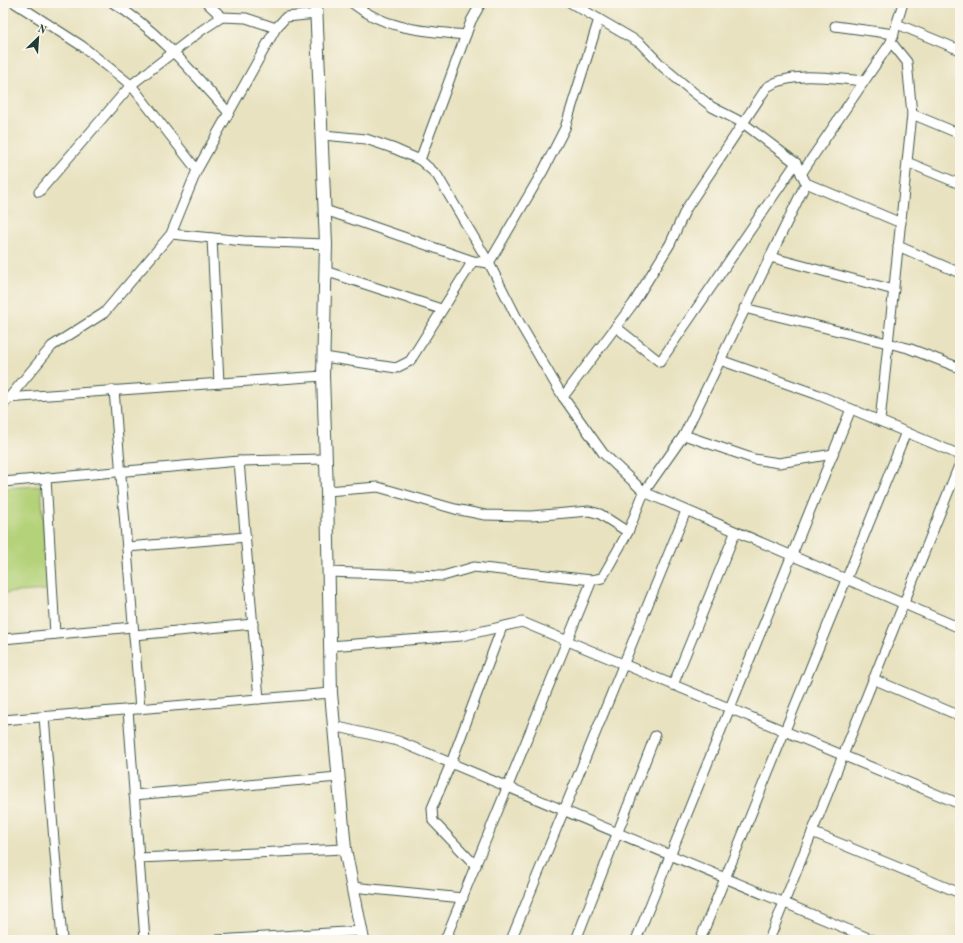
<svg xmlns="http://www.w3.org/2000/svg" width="963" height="943" viewBox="0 0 963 943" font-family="'Old Standard TT',serif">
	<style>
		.green { fill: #b4d279; stroke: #6a8856 }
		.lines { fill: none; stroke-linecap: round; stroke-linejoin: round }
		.street-casing { stroke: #3d5649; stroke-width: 11 }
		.secondary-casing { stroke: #3d5649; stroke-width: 14 }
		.street { stroke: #fff; stroke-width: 9 }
		.secondary { stroke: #fff; stroke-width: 12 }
	</style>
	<rect width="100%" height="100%" fill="#fbf7ec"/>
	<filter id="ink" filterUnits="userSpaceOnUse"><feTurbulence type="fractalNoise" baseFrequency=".025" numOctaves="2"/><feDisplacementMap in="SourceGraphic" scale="8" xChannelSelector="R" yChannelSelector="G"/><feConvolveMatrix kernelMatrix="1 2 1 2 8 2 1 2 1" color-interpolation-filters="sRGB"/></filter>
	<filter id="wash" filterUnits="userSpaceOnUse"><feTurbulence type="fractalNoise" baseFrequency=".012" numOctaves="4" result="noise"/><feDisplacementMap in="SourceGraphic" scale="16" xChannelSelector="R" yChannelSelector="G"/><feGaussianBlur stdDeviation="0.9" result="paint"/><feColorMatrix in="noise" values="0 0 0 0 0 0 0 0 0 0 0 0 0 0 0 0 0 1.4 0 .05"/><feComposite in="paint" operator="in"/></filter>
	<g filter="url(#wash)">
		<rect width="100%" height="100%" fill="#e8e2c0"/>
		<path class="green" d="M41 486 48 590 3 593V488Z"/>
	</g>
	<g filter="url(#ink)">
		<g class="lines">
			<defs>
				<g id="street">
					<path d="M15 3 82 46 131 85 197 170"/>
					<path d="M113 3C159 31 193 73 229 113"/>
					<path d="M207 3 222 17"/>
					<path d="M352 3C386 30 424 31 466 35"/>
					<path d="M571 3 640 43 663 67 693 92 712 107 743 123 796 163 806 183 901 223"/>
					<path d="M897 24 960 50"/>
					<path d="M835 26 894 34"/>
					<path d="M912 114 960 134"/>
					<path d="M323 135 366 139 395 149 420 160 437 175 489 263 519 322 563 397 603 453 644 492 960 628"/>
					<path d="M420 160 471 21 481 3"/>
					<path d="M907 162 960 184"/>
					<path d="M801 174 891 42 903 3"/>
					<path d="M39 192 131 85 202 30 222 17 246 18 276 28"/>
					<path d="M325 210 473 261 489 263 543 171 565 128 599 19"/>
					<path d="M171 234 244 241 326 244"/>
					<path d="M212 238 219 383"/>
					<path d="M898 246 960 273"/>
					<path d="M770 257 894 290"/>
					<path d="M325 271 441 309"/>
					<path d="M744 308 908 348 960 368"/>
					<path d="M616 327 660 362 796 163"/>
					<path d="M324 357 396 368 410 361 473 261"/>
					<path d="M720 360 816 394 960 455"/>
					<path d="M114 390 140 709"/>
					<path d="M563 397 633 304 670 244 686 209 767 87C793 70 834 79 864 81"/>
					<path d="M6 398 323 376"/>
					<path d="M3 405 52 346 104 313 171 234 197 170 276 28 286 17 317 14"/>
					<path d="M880 421 912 114 907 62 891 42"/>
					<path d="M684 435 754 459 779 463 833 454"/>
					<path d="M239 461 259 699"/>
					<path d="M46 478 55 634"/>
					<path d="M3 482 239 461 325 459"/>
					<path d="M327 491 378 487 455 509 485 515 531 516 589 511 600 514 628 532"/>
					<path d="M127 547 246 537"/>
					<path d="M328 572 443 576 474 567 592 580 602 578 628 532 644 492 684 435 806 183"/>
					<path d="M134 635 253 624"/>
					<path d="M3 639 133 627"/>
					<path d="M329 646 461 636 522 622 960 804"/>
					<path d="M873 679 960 716"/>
					<path d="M673 685 735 533"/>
					<path d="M128 710 145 940"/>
					<path d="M44 717 62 940"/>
					<path d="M3 720 331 693"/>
					<path d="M334 726 398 741 873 940"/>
					<path d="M134 795 338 777"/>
					<path d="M812 832 960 893"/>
					<path d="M138 858 345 849"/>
					<path d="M476 866 433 821 432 808 451 763 502 627"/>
					<path d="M352 887 463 898"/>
					<path d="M217 940 361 931"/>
					<path d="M445 940 592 580"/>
					<path d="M511 940 686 511"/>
					<path d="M576 940 655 736"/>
					<path d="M636 940 851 409"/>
					<path d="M700 940 906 432"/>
					<path d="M769 940 960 463"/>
				</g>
				<path id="secondary" d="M316 3 326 244 323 376 327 491 331 693 345 849 363 940"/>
			</defs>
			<use href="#street" class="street-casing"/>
			<use href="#secondary" class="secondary-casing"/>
			<use href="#street" class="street"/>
			<use href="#secondary" class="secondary"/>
		</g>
	</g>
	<rect width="963" height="943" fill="none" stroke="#fbf7ec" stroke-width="16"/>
	<g transform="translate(38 38) rotate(25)" stroke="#fbf7ec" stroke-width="3" paint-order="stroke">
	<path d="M0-3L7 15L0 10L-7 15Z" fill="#1f3d34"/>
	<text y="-6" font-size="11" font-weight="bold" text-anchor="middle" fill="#1f3d34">N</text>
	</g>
</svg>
